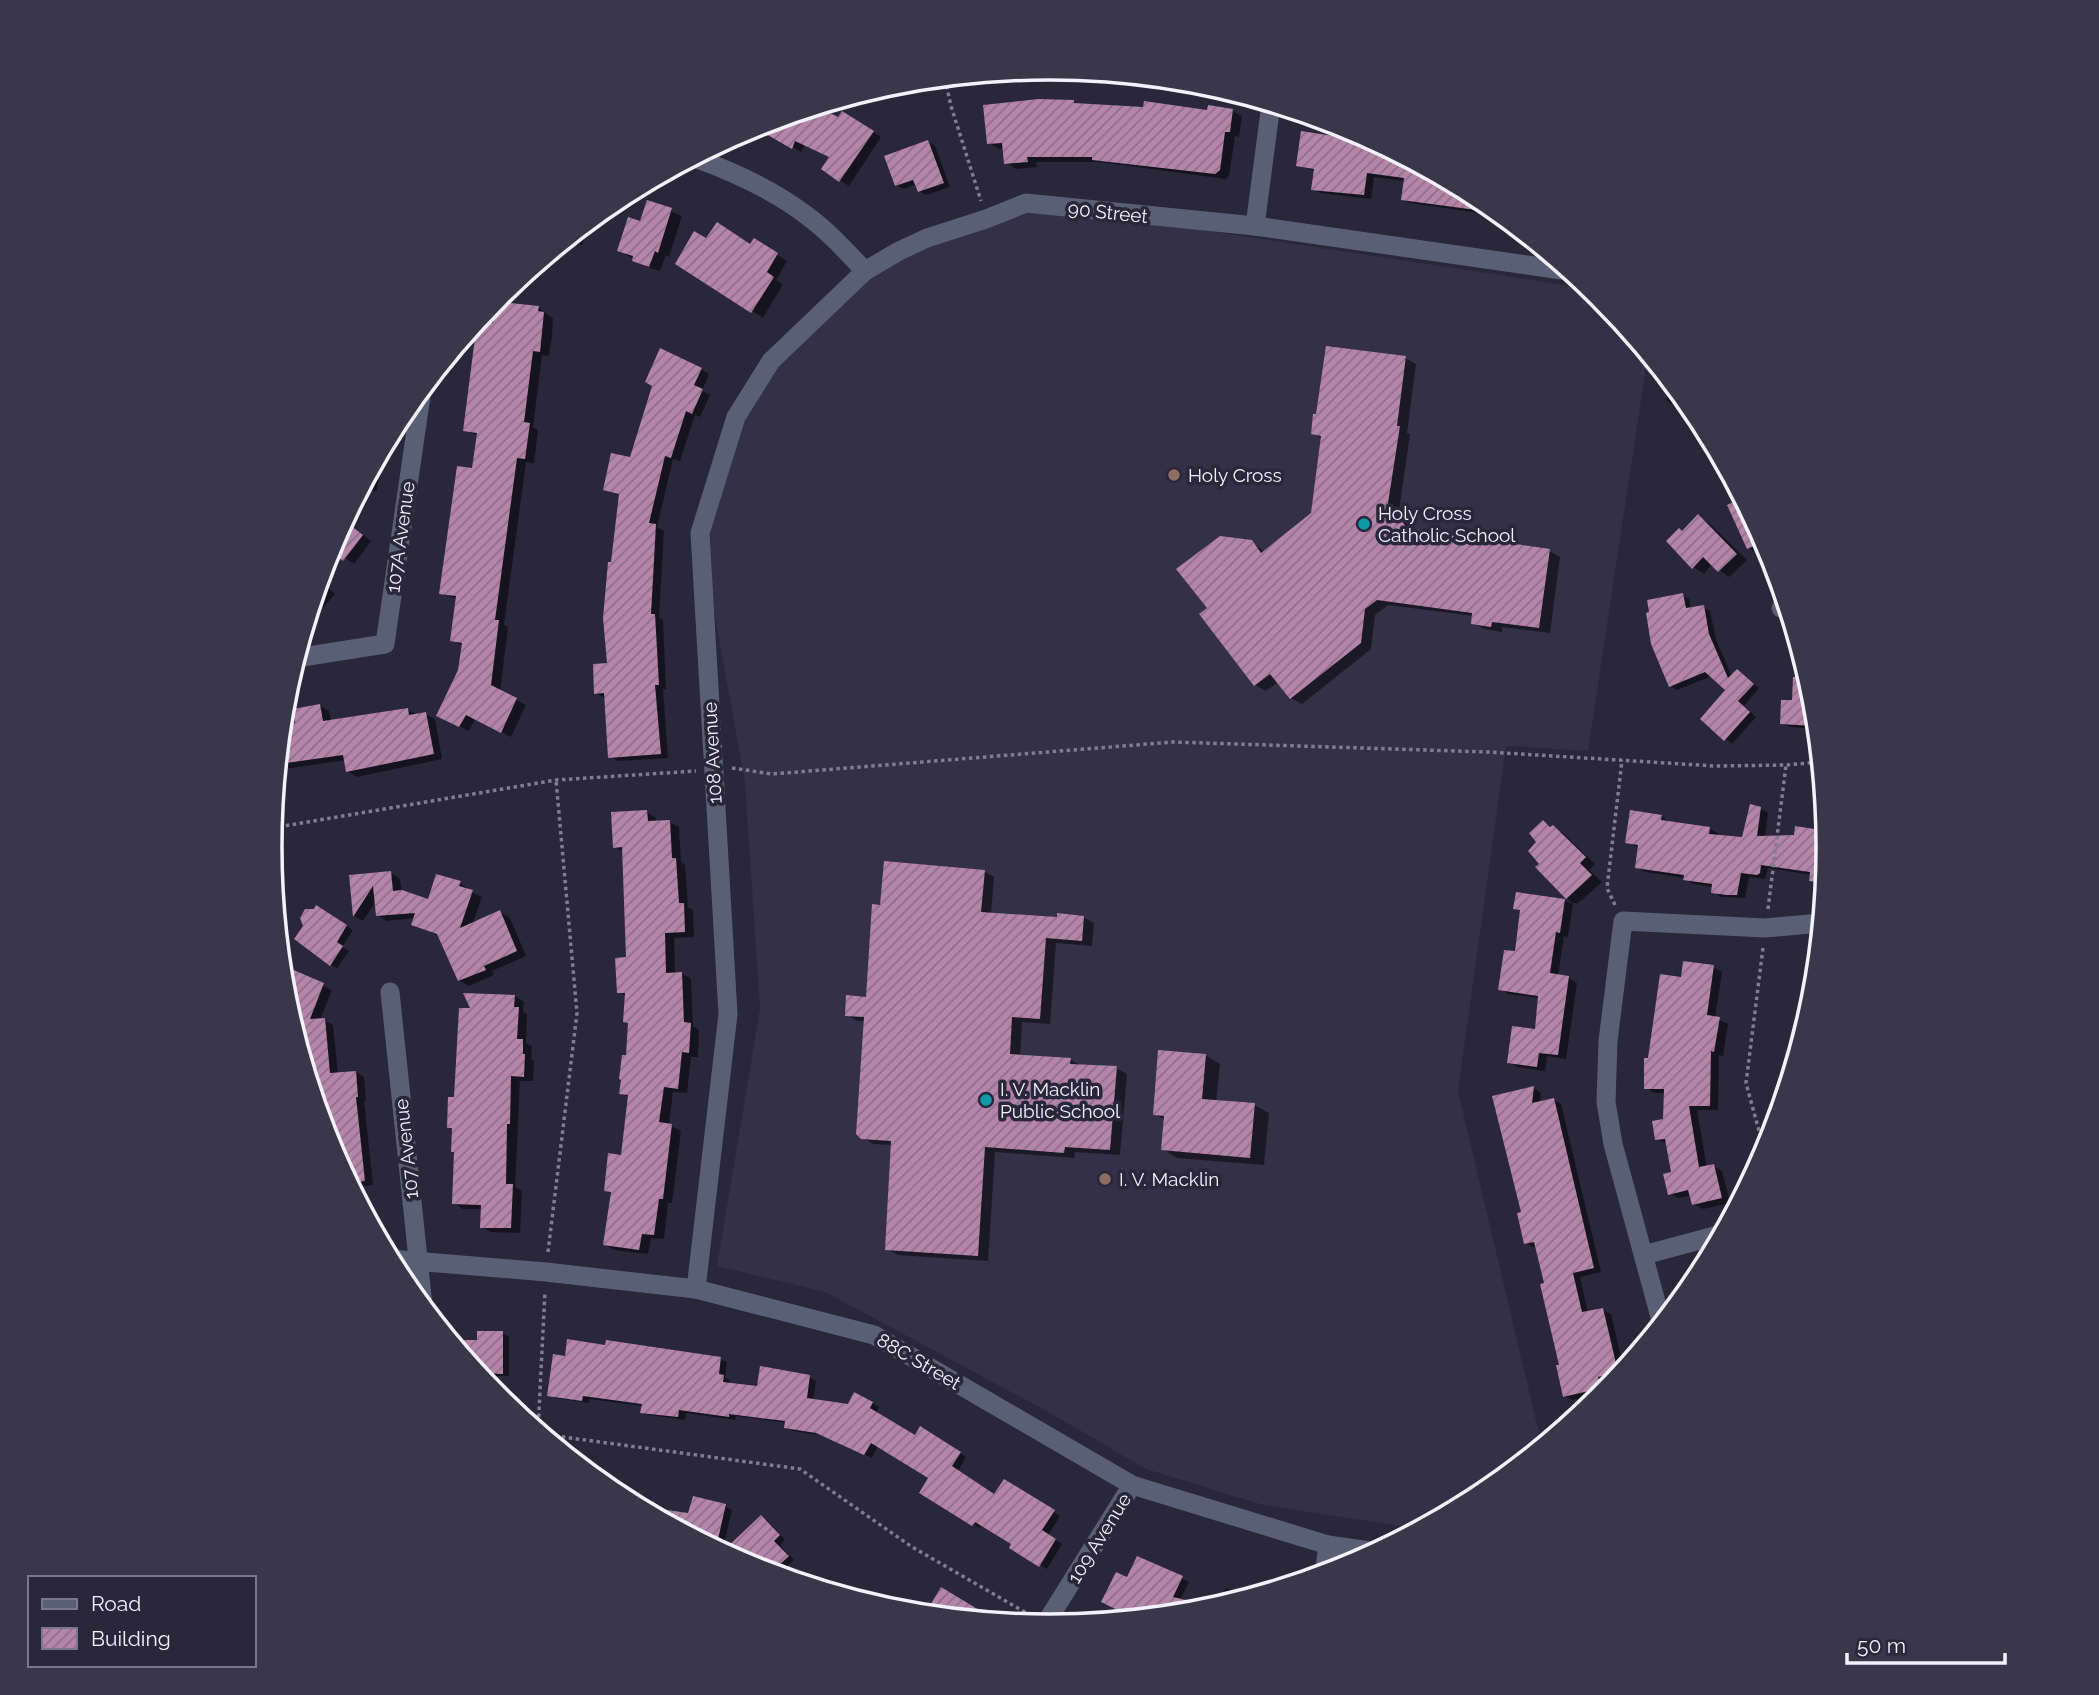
<svg xmlns="http://www.w3.org/2000/svg" width="2099" height="1695" viewBox="0 0 2099 1695" font-family="Raleway,sans-serif">
	<style>
		.built { fill: #343048 }
		.shadow { fill: #0007 }
		.building { fill: url(#building-hatch) }
		.lines { fill: none; stroke-linecap: round; stroke-linejoin: round }
		.path { stroke: #807e8d; stroke-width: 3.5; stroke-dasharray: 3.5 3.5; stroke-linecap: butt }
		.minor { stroke: #596075; stroke-width: 19 }
		.tertiary { stroke: #596075; stroke-width: 19 }
		.education-dot { fill: #8d6e63; stroke: #292739; stroke-width: 2.5 }
		.culture-dot { fill: #0f9aa8; stroke: #292739; stroke-width: 2.5 }
		.labels { text-anchor: middle; dominant-baseline: central; stroke-width: 7; stroke-linejoin: round; paint-order: stroke }
		.street-label { font-size: 19px; fill: #f3f1fe; stroke: #292739 }
		.poi-label { font-size: 19px; fill: #f3f1fe; stroke: #292739; text-anchor: start }
		.rim { fill: none; stroke: #f3f1fe; stroke-width: 3.5 }
	</style>
	<defs>
		<pattern id="building-hatch" width="6" height="6" patternUnits="userSpaceOnUse" patternTransform="scale(1.75)"><rect width="6" height="6" fill="#b484a9"/><path d="M-1 1l2-2M0 6l6-6M5 7l2-2" fill="none" stroke="#8f6f88"/></pattern>
	</defs>
	<rect width="100%" height="100%" fill="#292739"/>
	<path class="built" d="M1026 203 1591 289 1601 297 1648 354 1588 751 1506 746 1458 1091 1542 1446 1482 1496 1420 1529 1263 1505 1146 1469 1050 1413 825 1292 717 1266 760 1009 745 782 700 533 736 417 771 361 865 271Z"/>
	<g class="shadow">
		<path d="M1073 101 1079 105 1209 112 1232 111 1242 116 1239 137 1235 136 1229 176 1225 179 1100 162H1036L1037 167 1016 169 1006 163 1004 148 999 149 989 143Z"/>
		<path d="M815 108 839 119 843 114 881 137 849 186 823 169 831 157 805 145 801 152 756 126Z"/>
		<path d="M1367 138 1483 200 1507 219 1491 217 1485 214 1410 203 1403 199 1405 181 1374 177 1371 199 1320 193 1313 189 1315 171 1298 165 1348 140Z"/>
		<path d="M928 142 935 146 950 187 926 195 919 191 917 184 903 189 897 185Z"/>
		<path d="M648 202 682 216 669 257 666 255 660 271 644 266 619 250 642 223Z"/>
		<path d="M585 225 583 245 564 243Z"/>
		<path d="M707 240 751 246 754 240 787 261 776 280 783 284 763 318 678 263Z"/>
		<path d="M538 307 553 319 552 335 549 356 542 355 533 427 538 430 534 463 526 462 504 625 508 627 500 692 526 705 511 737 475 719 469 731 447 720 460 670 463 646 451 640 457 599 441 593 474 470 479 436 465 430 495 325Z"/>
		<path d="M1405 358 1416 364 1407 433 1410 434 1399 511 1414 531 1549 551 1560 557 1550 633 1502 627V632L1484 629 1473 623 1474 616 1388 605 1375 615 1371 649 1302 704 1291 698 1278 682 1266 691 1255 685 1209 608 1252 542 1265 552 1313 514 1322 439 1312 433Z"/>
		<path d="M701 369 709 374 702 391 710 395 700 417 695 415 680 461 673 459 657 527 664 531 659 618 663 620 666 689H663L668 758 618 761 610 756 604 698 596 693 609 665 612 564 620 495 605 489 631 459Z"/>
		<path d="M1668 379 1690 405H1673L1667 401Z"/>
		<path d="M382 451 377 491 368 490 366 505 354 504Z"/>
		<path d="M1743 499 1768 546 1755 552 1749 548 1729 505Z"/>
		<path d="M1699 517 1709 523 1747 560 1729 577 1712 564 1704 574 1693 567 1683 532Z"/>
		<path d="M345 521 371 541 354 564 330 548Z"/>
		<path d="M320 579 335 594 322 609 313 603Z"/>
		<path d="M1682 595 1689 599 1691 609 1703 607 1710 611 1716 639 1732 677 1737 671 1759 688 1744 706 1756 717 1732 744 1703 719 1727 689 1712 676 1677 690 1671 686Z"/>
		<path d="M1794 679H1809L1814 696 1817 729 1790 727 1782 723 1794 702Z"/>
		<path d="M320 706 329 711 331 721 408 710 418 715 425 714 435 719 442 759 357 777 347 771 346 760 278 770 281 735Z"/>
		<path d="M1760 808 1768 813 1765 838 1795 837 1796 828 1827 833 1829 848 1825 886 1811 880 1812 875 1768 868 1765 879 1749 877 1745 898 1721 897 1713 892 1714 887 1693 884 1685 878 1645 872 1637 867 1639 848 1627 842 1662 816 1669 823 1710 829 1718 833 1717 836 1743 839Z"/>
		<path d="M647 812 656 818V822H669L679 827 681 862 685 865 688 907 693 910 694 937 674 938 675 974 681 973 691 979 693 1026 699 1030 698 1057H691L687 1093 673 1092 669 1125 681 1131 672 1203H668L664 1239 651 1238 648 1254 614 1250 605 1244 612 1194 606 1190 622 1157 630 1098 621 1093 630 1024 625 1021 626 996 619 992 628 959 624 852 615 847Z"/>
		<path d="M1543 822 1563 833 1595 864 1589 870 1602 882 1577 904 1573 902V904L1537 867 1541 864 1538 842Z"/>
		<path d="M984 871 994 877 991 914 1059 919 1083 917 1094 923 1092 946 1056 943 1050 1024 1022 1022 1020 1056 1070 1059 1081 1066 1116 1068 1127 1074 1120 1155 1075 1152 1074 1158 995 1152 988 1261 898 1255 887 1249 893 1145 873 1144 862 1137 866 1021H857L847 1015 868 999 881 907Z"/>
		<path d="M391 873 400 879 402 892 429 901 460 883 469 889V891L482 897 472 925 500 912 510 918 526 956 492 971 494 975 469 986 459 980 439 936 413 924 415 918 387 921 377 915 376 901 363 921 354 916 351 877Z"/>
		<path d="M1565 901 1573 904 1568 937 1564 936 1558 976 1569 978 1577 983 1566 1059 1547 1056 1545 1071 1517 1067 1509 1062 1537 1031 1540 998 1508 994 1500 989 1517 953 1522 912 1515 908Z"/>
		<path d="M317 907 353 930 342 947 349 951 337 968 331 965 315 910Z"/>
		<path d="M282 967 332 990 320 1020H324L333 1025 338 1074 356 1072 364 1077 366 1101H364L373 1185 354 1187 355 1192 329 1145 300 1050 296 1006 285 999Z"/>
		<path d="M1713 967 1722 972 1715 1018 1728 1024 1723 1056 1719 1055 1718 1110H1697L1707 1168 1714 1166 1722 1171 1730 1203 1703 1209 1694 1204 1692 1195 1678 1198 1670 1193 1673 1173 1668 1144 1656 1139 1665 1121 1666 1093H1654L1646 1088 1649 1060 1683 979Z"/>
		<path d="M515 996 524 1002 523 1012 527 1014 526 1043 532 1046 531 1060 534 1061 533 1081H520L515 1187 522 1191 520 1233 491 1232 482 1227V1209H463L454 1203 456 1153 453 1129 449 1127 473 1010Z"/>
		<path d="M1205 1055 1220 1064 1216 1102 1254 1105 1269 1113 1264 1165 1177 1158 1163 1149 1165 1120 1154 1114Z"/>
		<path d="M1534 1088 1541 1093 1540 1103 1554 1100 1561 1104 1601 1272 1580 1277 1588 1313 1603 1310 1611 1314 1624 1370 1618 1377 1605 1381 1606 1388 1599 1390 1600 1394 1572 1400 1565 1396 1546 1285 1537 1246 1533 1247 1526 1243 1523 1214 1494 1097Z"/>
		<path d="M502 1333 509 1337V1376H480L463 1355 479 1341Z"/>
		<path d="M720 1359 727 1362 725 1378 730 1380 729 1384 759 1388 809 1377 816 1381 813 1401 849 1406 855 1394 879 1407 876 1413 915 1438 921 1429 966 1457 958 1471 995 1496 1005 1481 1060 1516 1048 1535 1062 1544 1047 1569 1011 1547 1013 1544 982 1524 979 1528 922 1492 931 1478 878 1445 872 1458 825 1436 793 1431 786 1427 787 1423 736 1416 735 1420 686 1413 685 1420 649 1415 642 1412 643 1406 589 1399V1403L556 1398 549 1395Z"/>
		<path d="M636 1506 690 1515 725 1506 732 1510 722 1552Z"/>
		<path d="M762 1517 768 1521 785 1540 780 1545 794 1560 777 1575 751 1567 723 1552Z"/>
		<path d="M1138 1558 1189 1582 1180 1600 1213 1608 1201 1612 1136 1618 1110 1606 1128 1579Z"/>
		<path d="M1225 1588 1254 1596 1221 1606Z"/>
	</g>
	<g class="building">
		<path d="M1038 99 1074 100V103L1143 107 1144 101 1207 110 1208 105 1233 109 1230 132H1225L1220 170 1215 174 1092 160V157H1027L1028 162 1004 164 1002 143 987 144 983 105Z"/>
		<path d="M818 107 838 117 842 111 874 131 839 182 821 169 829 157 795 141 792 149 754 127Z"/>
		<path d="M1301 131 1347 138 1348 133 1362 135 1483 200 1499 213 1401 200 1404 178 1367 173 1364 195 1311 190 1314 169 1296 166Z"/>
		<path d="M928 140 944 183 918 192 913 180 895 186 884 156Z"/>
		<path d="M647 200 672 208 658 253 655 251 649 267 632 261 633 256 617 251 628 217 640 221Z"/>
		<path d="M717 222 750 244 754 238 778 253 767 272 774 277 751 313 675 264 694 231 706 238Z"/>
		<path d="M500 302 539 306 538 311 544 312 540 352 533 351 524 422 530 423 525 459 517 458 495 620H499L491 685 517 698 501 733 466 715 459 727 436 716 458 670 462 643 450 641 456 596 439 594 457 466 472 468 477 433 463 431 477 322 479 320 493 323 494 315H498Z"/>
		<path d="M1326 346 1406 356 1397 426H1400L1388 503 1407 528 1550 549 1539 628 1492 622 1491 627 1471 624 1472 613 1377 600 1365 609 1361 643 1290 699 1270 674 1254 686 1199 614 1207 608 1176 569 1220 536 1252 540 1261 553 1311 513 1321 436 1311 434 1313 414H1316Z"/>
		<path d="M660 348 702 368 694 385 703 389 692 414 686 411 671 458 665 456 649 523 656 524 651 614H655L659 685H655L661 754 608 758 604 693 594 694 593 664 607 663 603 618 608 562H611L619 494 603 490 611 453 630 457 652 386 645 382Z"/>
		<path d="M1742 498 1763 542 1747 549 1727 505Z"/>
		<path d="M1698 514 1737 554 1718 572 1703 557 1692 569 1666 541 1679 528 1682 531Z"/>
		<path d="M345 521 363 535 343 561 329 550Z"/>
		<path d="M1683 593 1686 608 1704 605 1709 634 1728 678 1737 669 1754 684 1738 701 1750 712 1724 741 1700 719 1725 690 1705 672 1669 687 1651 644 1646 613 1649 612 1647 600Z"/>
		<path d="M1793 677H1808L1814 696 1815 726 1780 724 1781 700H1792Z"/>
		<path d="M320 704 323 721 408 708 409 715 426 712 434 754 346 772 343 755 286 763 281 736 282 726 295 723 293 709Z"/>
		<path d="M1750 804 1761 807 1757 836 1794 835 1795 826 1827 831 1829 848 1825 883 1809 881 1810 872 1761 865 1760 873 1757 875 1741 873 1737 895H1727L1711 893 1712 884 1683 880 1684 875 1635 868 1638 845 1625 843 1630 810 1662 815 1661 820 1710 827 1709 834 1742 837Z"/>
		<path d="M647 810 648 821 670 820 672 858H676L679 903H684L685 932 665 933 666 973 682 972 684 1022 691 1023 689 1053 682 1052 678 1089 664 1087 659 1122 672 1124 663 1199H659L654 1235 642 1234 639 1250 603 1245 611 1192 604 1191 608 1153 621 1155 628 1095 619 1094 621 1080 619 1079 622 1055H626L628 1023 623 1022 625 993H617L615 958 626 957 622 847 613 848 611 812Z"/>
		<path d="M1543 820 1550 827 1553 825 1586 857 1580 863 1592 875 1566 899 1535 867 1539 864 1528 851 1536 842 1529 833Z"/>
		<path d="M884 861 985 870 981 912 1057 917V913L1084 916 1082 941 1046 938 1040 1019 1012 1017 1010 1054 1071 1058 1070 1064 1117 1066 1110 1150 1065 1147 1064 1153 985 1147 978 1256 885 1250 891 1141 861 1139 856 1134 864 1017 845 1016 846 995 866 997 872 904 880 905Z"/>
		<path d="M391 871 393 891 402 890 428 899 436 874 461 881 459 886 473 890 460 928 500 910 517 951 484 966 486 970 458 981 437 934 411 925 415 913 376 916 373 886 353 917 349 875Z"/>
		<path d="M1516 892 1565 899 1560 933 1556 932 1550 973 1569 976 1558 1055 1539 1053 1537 1067 1507 1063 1512 1026 1535 1029 1538 996 1498 990 1504 950 1515 951 1520 910 1513 909Z"/>
		<path d="M316 905 347 925 337 942 343 946 330 966 294 939 303 926 300 918 305 909H314Z"/>
		<path d="M1683 961 1714 965 1707 1015 1720 1017 1714 1052 1711 1051 1710 1106H1689L1699 1167 1714 1164 1722 1198 1692 1205 1688 1190 1668 1195 1663 1174 1671 1172 1665 1139 1655 1140 1652 1121 1663 1119 1664 1089H1644V1058H1648L1660 974 1681 977Z"/>
		<path d="M282 965 324 983 310 1019 325 1018 330 1073 356 1071 358 1097H356L365 1181 349 1183 341 1167 339 1150 332 1151 329 1145 298 1041 294 1005 286 1002 285 999Z"/>
		<path d="M463 993 515 995 514 1007H519L517 1039H523V1054H525L524 1077 511 1076 510 1124H507L506 1184H513L511 1228H480L481 1205 452 1204 454 1152H451L452 1128H447L448 1097H454L459 1008H470Z"/>
		<path d="M1158 1050 1206 1054 1202 1099 1255 1103 1250 1158 1161 1150 1164 1116 1153 1115Z"/>
		<path d="M1534 1086 1532 1103 1554 1098 1594 1268 1573 1273 1582 1312 1603 1308 1618 1372 1598 1377 1600 1384 1592 1386 1593 1390 1563 1397 1556 1365H1559L1540 1284 1544 1283 1534 1242 1524 1244 1517 1213 1521 1212 1492 1096Z"/>
		<path d="M477 1331H503V1374L478 1373 461 1353V1340H477Z"/>
		<path d="M567 1339 605 1345 606 1340 721 1357 719 1374 724 1375 723 1382 757 1386 760 1366 810 1375 807 1398 848 1404 854 1392 873 1402 870 1408 915 1435 920 1426 961 1452 952 1466 994 1494 1004 1479 1055 1510 1042 1530 1056 1539 1039 1567 1009 1548 1011 1544 975 1522 972 1526 919 1493 928 1478 871 1443 864 1455 816 1433 784 1428 785 1421 729 1414V1417L679 1410 678 1417 640 1413 642 1404 583 1396 582 1401 547 1396 553 1354 565 1356Z"/>
		<path d="M693 1496 726 1504 716 1548 639 1508 640 1506 688 1513Z"/>
		<path d="M761 1515 780 1535 774 1541 789 1556 770 1573 751 1567 722 1552Z"/>
		<path d="M1137 1556 1183 1576 1173 1597 1216 1607 1201 1612 1134 1618 1101 1602 1116 1572 1127 1577Z"/>
		<path d="M941 1587 999 1622 925 1614Z"/>
	</g>
	<g class="lines">
		<g class="path">
			<path d="M945 79 951 106 981 201"/>
			<path d="M732 768 772 774 1173 742 1488 752 1715 766 1786 765 1820 762"/>
			<path d="M272 828 556 780 696 771"/>
			<path d="M1615 905 1607 888 1622 760"/>
			<path d="M1768 909 1786 765"/>
			<path d="M1763 948 1746 1083 1765 1153"/>
			<path d="M548 1252 577 1013 556 780"/>
			<path d="M538 1431 545 1291"/>
			<path d="M541 1434 800 1469 912 1547 1028 1614"/>
		</g>
		<g class="minor">
			<path d="M695 158C734 172 772 189 806 215 828 231 846 251 865 271"/>
			<path d="M1255 226 1271 104"/>
			<path d="M1781 608 1787 607"/>
			<path d="M296 658 385 644 422 389"/>
			<path d="M390 992 423 1306"/>
			<path d="M1644 1255 1722 1234"/>
			<path d="M1662 1324 1613 1144 1606 1102 1608 1041 1623 921 1765 928 1821 923"/>
			<path d="M1324 1575 1328 1545"/>
			<path d="M1044 1626 1132 1485"/>
		</g>
		<g class="tertiary">
			<path d="M390 1259 546 1272 696 1289 874 1335 1132 1485 1328 1545 1377 1552"/>
			<path d="M696 1289 728 1014 700 533 736 417 771 361 865 271 899 251 927 238 986 219 1026 203 1255 226 1569 271"/>
		</g>
	</g>
	<g class="education-dot">
		<circle cx="1174" cy="475" r="7"/>
		<circle cx="1105" cy="1179" r="7"/>
	</g>
	<g class="culture-dot">
		<circle cx="1364" cy="524" r="7"/>
		<circle cx="986" cy="1100" r="7"/>
	</g>
	<g class="labels">
		<g class="street-label">
			<text transform="translate(1108 212) rotate(6)">90 Street</text>
			<text transform="translate(400 537) rotate(-82)">107A Avenue</text>
			<text transform="translate(712 753) rotate(-93)">108 Avenue</text>
			<text transform="translate(406 1149) rotate(-96)">107 Avenue</text>
			<text transform="translate(919 1361) rotate(30)">88C Street</text>
			<text transform="translate(1099 1538) rotate(-58)">109 Avenue</text>
		</g>
		<g class="poi-label">
			<text x="1188" y="475">Holy Cross</text>
			<text x="1378" y="513">Holy Cross<tspan x="1378" dy="22">Catholic School</tspan></text>
			<text x="1000" y="1089">I. V. Macklin<tspan x="1000" dy="22">Public School</tspan></text>
			<text x="1119" y="1179">I. V. Macklin</text>
		</g>
	</g>
	<path d="M0 0H2099V1695H0ZM282 847a767 767 0 1 1 1534 0a767 767 0 1 1-1534 0Z" fill="#393749" fill-rule="evenodd"/>
	<path class="rim" d="M282 847a767 767 0 1 1 1534 0a767 767 0 1 1-1534 0Z"/>
	<rect x="28" y="1576" width="228" height="91" fill="#292739" stroke="#7a7888" stroke-width="2"/>
	<rect x="42" y="1599" width="35" height="10" fill="#596075" stroke="#7a7888" stroke-width="2"/>
	<text x="91" y="1611" font-size="21" fill="#f3f1fe">Road</text>
	<rect x="42" y="1628" width="35" height="21" fill="url(#building-hatch)" stroke="#7a7888" stroke-width="2"/>
	<text x="91" y="1646" font-size="21" fill="#f3f1fe">Building</text>
	<path d="M1847 1653v10h158v-10" fill="none" stroke="#f3f1fe" stroke-width="3.5"/>
	<text x="1857" y="1653" font-size="21" fill="#f3f1fe" stroke="#292739" stroke-width="5" paint-order="stroke">50 m</text>
</svg>
